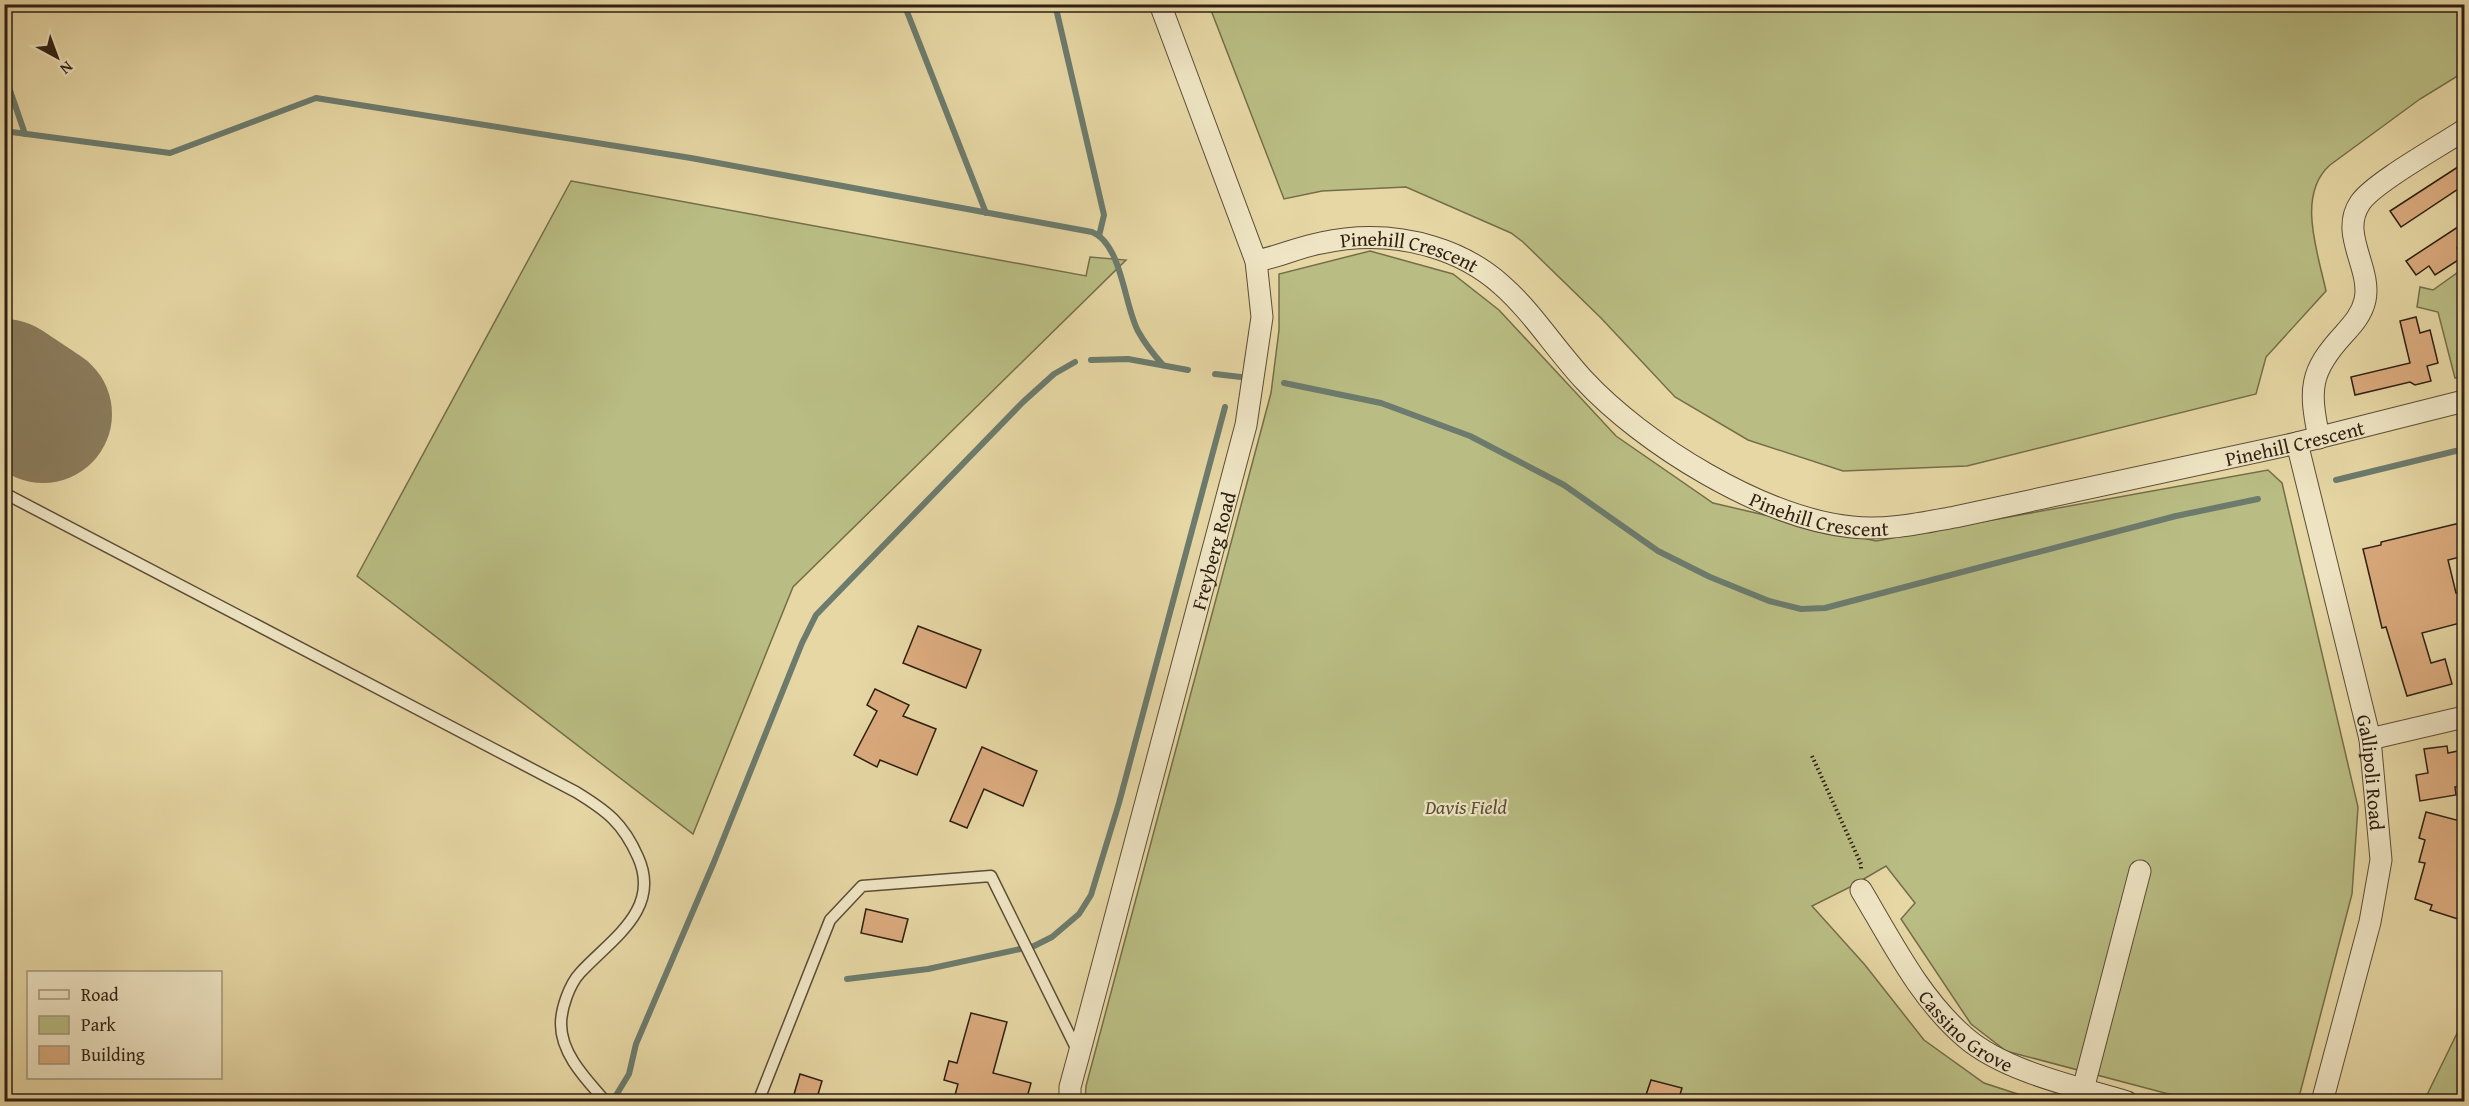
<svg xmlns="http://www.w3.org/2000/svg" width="2469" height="1106" viewBox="0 0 2469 1106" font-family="'Gentium Book Plus',serif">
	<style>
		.green { fill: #b9bd83; stroke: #746e4a; stroke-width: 1.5 }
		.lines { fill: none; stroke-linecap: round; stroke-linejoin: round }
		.stream { stroke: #6c7b6d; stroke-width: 6 }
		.runway { stroke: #8a7b5b; stroke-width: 138 }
		.building { fill: #dbab7e; stroke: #2e1f12; stroke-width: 1.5 }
		.service-casing { stroke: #5c4d36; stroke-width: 13 }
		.minor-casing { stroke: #5c4d36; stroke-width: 23 }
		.path { stroke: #2e1f12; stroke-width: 4; stroke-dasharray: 1.5 3; stroke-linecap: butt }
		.service { stroke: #efe5c4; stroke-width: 10 }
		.minor { stroke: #efe5c4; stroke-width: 21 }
		.labels { text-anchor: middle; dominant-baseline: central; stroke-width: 4.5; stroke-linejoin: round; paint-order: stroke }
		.street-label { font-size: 20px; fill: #2e1f12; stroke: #efe5c4 }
		.park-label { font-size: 20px; font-style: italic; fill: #584e34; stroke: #efe5c4 }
	</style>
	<rect width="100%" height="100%" fill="#e6d7a4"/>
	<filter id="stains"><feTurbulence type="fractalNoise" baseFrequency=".00333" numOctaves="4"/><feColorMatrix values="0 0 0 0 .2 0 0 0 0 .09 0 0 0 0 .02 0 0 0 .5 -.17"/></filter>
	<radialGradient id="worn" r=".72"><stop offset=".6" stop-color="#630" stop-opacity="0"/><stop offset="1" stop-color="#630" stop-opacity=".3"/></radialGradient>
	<g class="green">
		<path d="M1209 5H2464V72L2420 99 2330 165C2296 195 2318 253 2326 291L2266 357 2256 394 1967 466 1843 471 1748 440 1675 397 1601 318 1523 242 1511 233 1406 187 1322 191 1284 199Z"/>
		<path d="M571 181 1086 276 1090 257 1126 260 793 587 693 834 357 576Z"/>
		<path d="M1370 251 1453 274 1499 310 1616 436 1713 503 1876 541 2268 470 2282 483 2358 807 2352 894 2298 1101H2195L2006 1051 1971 1024 1901 919 1915 903 1886 866 1850 887 1812 906 1865 965 1924 1040 1984 1083 2039 1101 1085 1102 1086 1086 1271 393 1279 330V274Z"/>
		<path d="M2464 268V376L2455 378 2438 312 2417 307 2420 287 2433 290Z"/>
		<path d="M2464 1019V1101H2424Z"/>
	</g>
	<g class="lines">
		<g class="stream">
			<path d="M904 4 986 213"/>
			<path d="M1055 4 1104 215 1099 236"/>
			<path d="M4 73 25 134"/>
			<path d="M4 131 170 153 316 98 691 158 1092 232C1122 244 1124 305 1138 331 1145 344 1154 355 1163 365"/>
			<path d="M1091 360 1128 359 1188 370"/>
			<path d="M1215 374 1241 377"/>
			<path d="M1284 383 1381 403 1470 436 1564 485 1658 551 1710 577 1769 601 1801 609 1825 608 2176 516 2258 499"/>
			<path d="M2336 480 2464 449"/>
			<path d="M847 979 928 969 1034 946 1052 937 1079 914 1091 895 1119 803 1225 407"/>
			<path d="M612 1102 629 1074 636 1044 714 862 802 643 816 615 1023 402 1054 374 1075 362"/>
		</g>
		<path class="runway" d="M4 388 43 414"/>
	</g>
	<g class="building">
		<path d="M2464 163V185L2401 227 2390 211Z"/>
		<path d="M2464 223V243L2457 248 2463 257 2435 275 2429 266 2416 275 2406 261Z"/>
		<path d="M2416 317 2420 333 2430 330 2438 363 2427 366 2431 381 2415 385 2410 382 2355 395 2351 377 2410 363 2400 321Z"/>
		<path d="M2464 522V556L2448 560 2456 593 2464 590V622L2422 633 2431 663 2445 659 2452 684 2407 696 2386 627 2382 628 2363 549 2381 545V542Z"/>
		<path d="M918 626 981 650 966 688 903 663Z"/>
		<path d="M875 689 909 705 903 716 936 729 917 775 880 760 877 767 854 755 877 711 867 705Z"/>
		<path d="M2447 746 2448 753 2458 751 2463 786 2455 787 2456 795 2420 801 2416 775 2428 773 2424 749Z"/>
		<path d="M982 747 1037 771 1023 806 984 789 967 828 950 821Z"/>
		<path d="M2426 812 2464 822V921L2430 910 2432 905 2415 899 2425 863 2419 862 2425 840 2419 838Z"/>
		<path d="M866 909 908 919 902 942 861 933Z"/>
		<path d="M971 1013 1007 1022 993 1073 1031 1083 1026 1101H981L955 1095 958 1084 944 1080 949 1061 957 1063Z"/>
		<path d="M800 1074 822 1081 816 1101H792Z"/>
		<path d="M1651 1080 1682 1088 1678 1101H1644Z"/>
	</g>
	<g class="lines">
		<defs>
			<g id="service">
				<path d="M4 493 576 792C607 811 623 823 638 857 662 910 610 940 580 973 569 985 561 1009 561 1024 561 1055 588 1081 606 1102"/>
				<path d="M758 1102 830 920 862 886 991 876 1079 1054"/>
			</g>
			<g id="minor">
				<path id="s1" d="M1256 261C1278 257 1299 247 1321 243 1358 235 1397 236 1433 247 1510 270 1534 325 1583 379 1643 444 1763 518 1852 527 1886 531 1922 523 1955 517L2297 443 2464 401"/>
				<path d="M2319 438C2309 389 2309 372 2344 334 2353 324 2362 314 2365 300 2372 268 2339 234 2360 203 2373 183 2442 145 2464 130"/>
				<path id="s2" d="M2297 443 2370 739 2381 860 2370 922 2322 1102"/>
				<path d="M2370 739 2464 717"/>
				<path id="s3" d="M1861 890C1892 942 1920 999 1966 1038 2006 1072 2078 1087 2127 1102"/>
				<path d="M2080 1101 2140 871"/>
				<path id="s4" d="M1070 1102V1087L1079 1054 1246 425 1262 317 1256 261 1160 4"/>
			</g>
		</defs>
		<use href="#service" class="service-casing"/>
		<use href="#minor" class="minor-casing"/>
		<path class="path" d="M1812 756 1861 864V871"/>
		<use href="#service" class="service"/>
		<use href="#minor" class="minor"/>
	</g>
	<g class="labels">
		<g class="street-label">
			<text stroke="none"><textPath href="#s1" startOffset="158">Pinehill Crescent</textPath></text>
			<text stroke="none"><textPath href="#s1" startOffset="1148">Pinehill Crescent</textPath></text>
			<text stroke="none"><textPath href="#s1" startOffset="662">Pinehill Crescent</textPath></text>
			<text stroke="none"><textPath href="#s4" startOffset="570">Freyberg Road</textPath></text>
			<text stroke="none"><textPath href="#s2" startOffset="338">Gallipoli Road</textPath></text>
			<text stroke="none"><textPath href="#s3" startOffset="178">Cassino Grove</textPath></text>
		</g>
		<g class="park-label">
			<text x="1466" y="806">Davis Field</text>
		</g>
	</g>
	<rect width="2469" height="1106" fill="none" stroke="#e6d7a4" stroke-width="24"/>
	<rect x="6" y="6" width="2457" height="1094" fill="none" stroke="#2e1f12" stroke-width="3"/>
	<rect x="12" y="12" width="2445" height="1082" fill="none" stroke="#2e1f12" stroke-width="1.5"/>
	<rect x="27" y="971" width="195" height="108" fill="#efe5c4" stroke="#a2967d" stroke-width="1.5"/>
	<rect x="39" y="990" width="30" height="9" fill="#efe5c4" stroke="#a2967d" stroke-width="1.5"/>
	<text x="81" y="1001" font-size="18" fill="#2e1f12">Road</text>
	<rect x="39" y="1016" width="30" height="18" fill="#b9bd83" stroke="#a2967d" stroke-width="1.5"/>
	<text x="81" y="1031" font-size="18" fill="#2e1f12">Park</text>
	<rect x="39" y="1046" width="30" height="18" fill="#dbab7e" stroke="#a2967d" stroke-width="1.5"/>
	<text x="81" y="1061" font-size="18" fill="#2e1f12">Building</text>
	<g transform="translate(57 57) rotate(139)" stroke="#efe5c4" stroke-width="4.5" paint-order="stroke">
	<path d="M0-4.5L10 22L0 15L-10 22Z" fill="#2e1f12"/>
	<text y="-9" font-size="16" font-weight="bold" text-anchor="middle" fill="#2e1f12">N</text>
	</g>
	<rect width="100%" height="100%" filter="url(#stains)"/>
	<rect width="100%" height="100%" fill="url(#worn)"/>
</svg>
